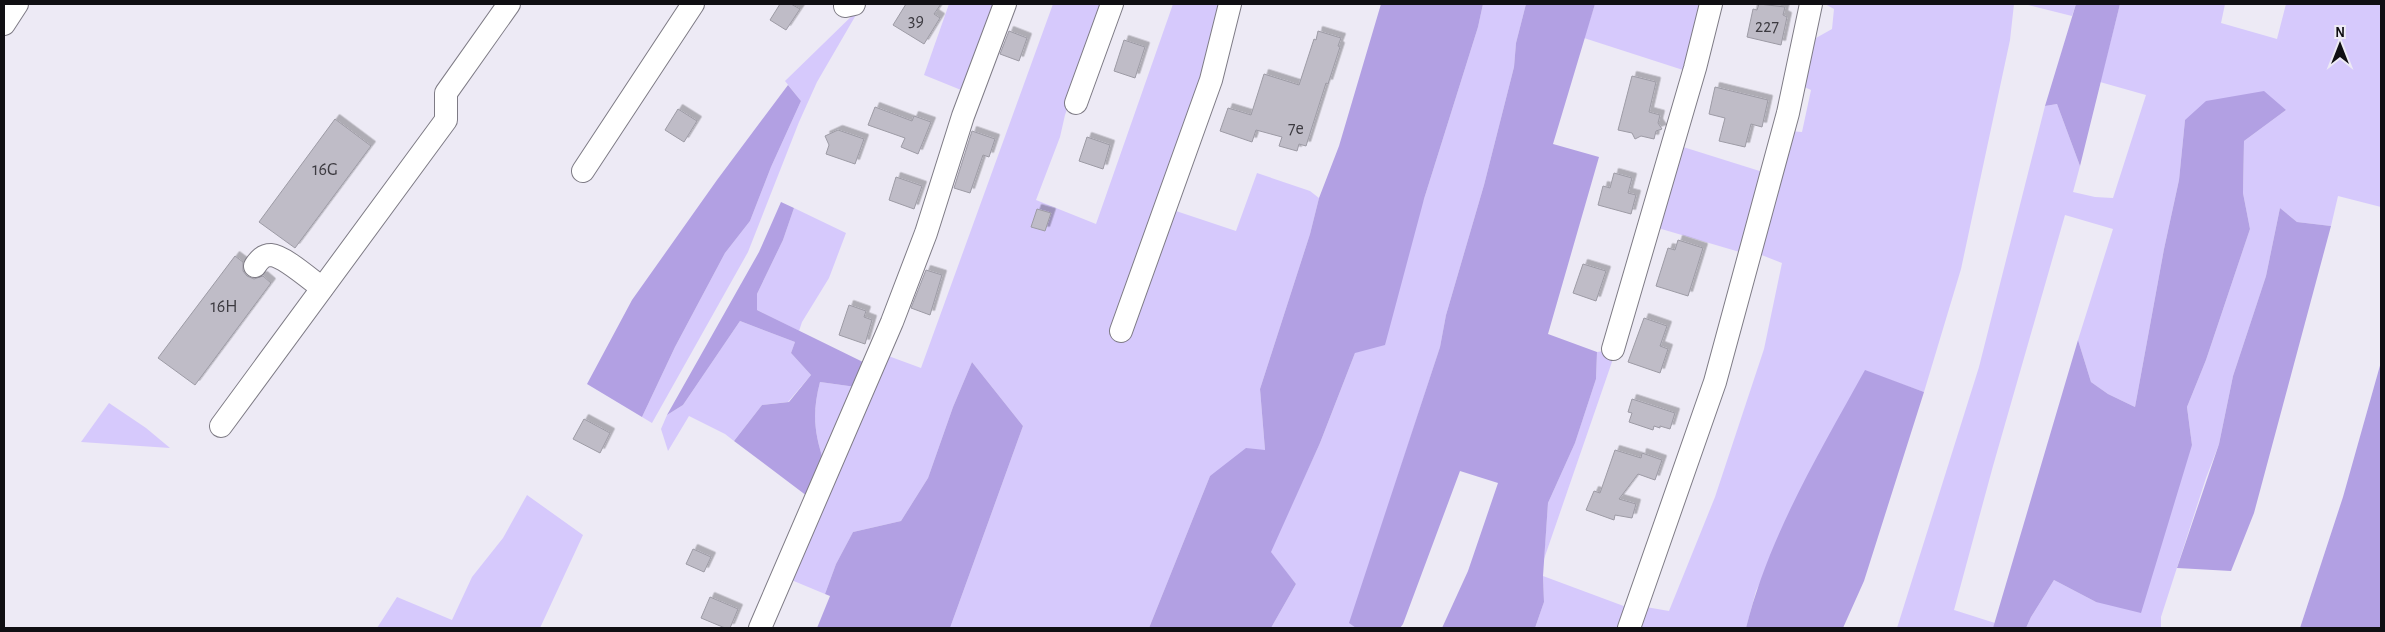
<svg xmlns="http://www.w3.org/2000/svg" width="2385" height="632" viewBox="0 0 2385 632" font-family="'Alegreya Sans',sans-serif">
	<style>
		.green { fill: #d6c9fc }
		.forest { fill: #b2a0e3 }
		.building { fill: #bfbcc7; stroke: #9d9ba5; filter: url(#shadow) }
		.lines { fill: none; stroke-linecap: round; stroke-linejoin: round }
		.minor-casing { stroke: #7e7b85; stroke-width: 24 }
		.minor { stroke: #fff; stroke-width: 22 }
		.labels { text-anchor: middle; dominant-baseline: central; stroke-width: 5; stroke-linejoin: round; paint-order: stroke }
		.number-label { font-size: 18px; fill: #3c3a40 }
	</style>
	<defs>
		<filter id="shadow"><feDropShadow dx="4.5" dy="-4.5" stdDeviation="0" flood-color="#0004"/></filter>
	</defs>
	<rect width="100%" height="100%" fill="#edeaf5"/>
	<g class="green">
		<path d="M949 4H997L966 92 924 75Z"/>
		<path d="M1053 4H1103L1065 115 1060 137 1036 200 1096 224 1173 4H1225L1170 209 1236 231 1257 173 1310 191 1319 198 1310 234 1260 389 1265 450 1210 476 1149 628H950L1023 426 972 362 953 407 928 478 901 521 853 532 836 564 825 594 789 579 883 354 921 368Z"/>
		<path d="M1483 4H1526L1516 43 1514 67 1484 185 1446 315 1440 347 1350 623 1356 628H1271L1296 584 1270 552 1320 443 1355 353 1424 199 1478 27Z"/>
		<path d="M1595 4H1701L1683 70 1584 38Z"/>
		<path d="M1825 4H2014L2010 40 1961 269 1924 392 1865 371 1756 591 1746 628H1638L1646 607 1669 611 1715 497 1764 349 1782 263 1759 254 1789 131 1802 132 1811 90 1800 85 1816 38 1832 29 1834 9Z"/>
		<path d="M2024 4H2076L2072 16Z"/>
		<path d="M2120 4H2225L2221 23 2277 39 2286 4H2381V207L2338 196 2331 226 2297 222 2280 208 2266 276 2233 376 2219 444 2206 478 2161 617V628H2026L2031 617 2054 580 2096 602 2192 445 2187 407 2206 360 2250 229 2243 193 2244 141 2286 110 2185 120 2179 180 2164 249 2135 407 2108 394 2091 382 2078 340 2113 229 2065 215 1993 466 1954 610 1995 623 1993 628H1897L1979 367 2045 106 2057 104 2080 166 2073 192 2095 197 2113 198 2146 95 2100 82Z"/>
		<path d="M860 8 817 82 799 122 748 252 652 423 642 417 675 347 725 253 750 221 771 167 801 101 785 81Z"/>
		<path d="M1680 146 1766 173 1743 253 1658 228Z"/>
		<path d="M794 208 846 233 829 278 802 322 799 331 757 310V294L783 240Z"/>
		<path d="M740 321 795 342 791 353 811 375 788 402 762 405 734 441 725 434 689 416 668 451 661 429 667 415 683 405Z"/>
		<path d="M1604 351 1614 356 1544 559 1548 503 1575 443 1596 379 1597 352Z"/>
		<path d="M820 382 856 387 824 462C814 432 812 413 820 382Z"/>
		<path d="M109 403 146 428 170 448 81 442Z"/>
		<path d="M527 495 583 535 540 628H377L397 597 452 620 472 577 503 538Z"/>
		<path d="M1543 576 1629 608 1623 628H1535L1544 602Z"/>
	</g>
	<g class="forest">
		<path d="M1381 4H1483L1478 27 1424 199 1385 345 1355 353 1320 443 1271 552 1296 584 1271 628H1149L1210 476 1246 448 1265 450 1260 389 1310 234 1319 198 1339 146Z"/>
		<path d="M1526 4H1595L1553 144 1599 157 1548 334 1597 352 1596 379 1575 443 1548 503 1543 576 1544 602 1535 628H1442L1468 571 1498 483 1460 471 1403 624 1400 628H1356L1349 623 1440 347 1446 315 1484 185 1514 67 1516 43Z"/>
		<path d="M2076 4H2120L2080 166 2057 104 2045 106Z"/>
		<path d="M788 85 801 101 771 167 750 221 725 253 675 347 642 417 587 384 632 300 717 180Z"/>
		<path d="M2264 91 2286 110 2244 141 2243 193 2250 229 2206 360 2187 407 2192 445 2141 613 2096 602 2054 580 2031 617 2026 628H1993L2078 340 2091 382 2108 394 2135 407 2164 249 2179 180 2185 120 2206 101Z"/>
		<path d="M781 202 794 208 783 240 757 294V310L865 363 856 387 820 382C812 413 814 432 824 462L807 496 734 441 762 405 789 402 811 375 791 353 795 342 740 321 683 405 667 415 759 252Z"/>
		<path d="M2280 208 2297 222 2331 226 2254 513 2231 571 2177 568 2219 444 2233 376 2266 276Z"/>
		<path d="M972 362 1023 426 950 628H817L830 596 825 594 836 564 853 532 901 521 928 478 953 407Z"/>
		<path d="M2381 362V628H2300L2343 497Z"/>
		<path d="M1865 370 1924 392 1864 581 1843 628H1746C1769 536 1819 453 1865 370Z"/>
	</g>
	<g class="building">
		<path d="M780 4H791L800 9 786 30 770 20Z"/>
		<path d="M906 4H941L934 14 940 18 924 44 893 25Z"/>
		<path d="M1759 4 1785 7 1783 15 1787 17 1781 45 1747 37 1753 9 1757 10Z"/>
		<path d="M1009 31 1027 38 1019 61 1000 54Z"/>
		<path d="M1318 31 1341 38 1338 46 1340 47 1328 84 1326 83 1306 146 1299 144 1297 151 1279 146 1282 137 1256 130 1252 142 1220 131 1228 108 1251 115 1264 74 1299 85 1314 39 1316 40Z"/>
		<path d="M1124 40 1145 47 1135 78 1114 71Z"/>
		<path d="M1632 76 1656 82 1649 112 1660 115 1658 123 1662 129 1656 131 1654 139 1641 136 1635 139 1632 133 1618 130Z"/>
		<path d="M1715 87 1768 100 1762 127 1751 124 1745 147 1719 141 1725 118 1709 114Z"/>
		<path d="M875 107 912 121 914 116 931 122 918 154 901 147 905 138 868 125Z"/>
		<path d="M678 109 697 121 684 142 665 130Z"/>
		<path d="M335 119 371 146 295 248 259 222Z"/>
		<path d="M838 130 864 139 855 164 826 154 829 145 825 136Z"/>
		<path d="M972 131 995 139 989 157 983 155 970 193 954 188Z"/>
		<path d="M1087 137 1110 145 1103 169 1079 161Z"/>
		<path d="M1614 173 1632 178 1628 193 1636 195 1631 214 1598 205 1603 186 1610 188Z"/>
		<path d="M896 177 922 186 914 209 889 200Z"/>
		<path d="M1037 209 1051 213 1045 231 1031 227Z"/>
		<path d="M1678 240 1703 248 1688 296 1656 286 1668 248 1675 250Z"/>
		<path d="M235 256 243 262V271L247 276 254 279 263 276 271 283 195 385 158 358Z"/>
		<path d="M1583 264 1606 271 1596 301 1573 293Z"/>
		<path d="M926 270 942 275 930 315 911 308Z"/>
		<path d="M849 305 866 311 864 317 872 320 865 344 839 335Z"/>
		<path d="M1644 318 1667 326 1660 346 1668 349 1660 373 1628 362Z"/>
		<path d="M1632 399 1675 413 1670 429 1660 426V428L1654 426 1653 430 1629 422 1632 413 1628 412Z"/>
		<path d="M584 419 610 433 600 453 573 439Z"/>
		<path d="M1615 450 1641 458 1642 453 1662 460 1655 480 1638 474 1619 499 1636 504 1632 518 1615 515 1614 520 1586 510 1594 491 1600 493Z"/>
		<path d="M693 549 711 557 704 572 686 564Z"/>
		<path d="M710 597 738 609 730 628H725L701 618Z"/>
	</g>
	<g class="lines">
		<defs>
			<g id="minor">
				<path d="M845 6 854 4"/>
				<path d="M4 24 17 4"/>
				<path d="M1076 103 1112 4"/>
				<path d="M583 171 693 4"/>
				<path d="M255 266C259 260 263 255 271 255 284 256 311 280 322 288"/>
				<path d="M1121 331 1211 80 1230 4"/>
				<path d="M1613 349 1695 68 1711 4"/>
				<path d="M221 426 446 120V93L509 4"/>
				<path d="M760 628 892 322 926 233 963 116 1005 4"/>
				<path d="M1629 628 1715 382 1788 113 1811 4"/>
			</g>
		</defs>
		<use href="#minor" class="minor-casing"/>
		<use href="#minor" class="minor"/>
	</g>
	<g class="labels">
		<g class="number-label">
			<text x="916" y="21">39</text>
			<text x="1767" y="27">227</text>
			<text x="1296" y="129">7e</text>
			<text x="325" y="170">16G</text>
			<text x="224" y="307">16H</text>
		</g>
	</g>
	<rect width="2385" height="632" fill="none" stroke="#100f13" stroke-width="10"/>
	<g transform="translate(2340 45)" stroke="#edeaf5" stroke-width="4" paint-order="stroke">
	<path d="M0-4L9 19L0 12L-9 19Z" fill="#100f13"/>
	<text y="-8" font-size="14" font-weight="bold" text-anchor="middle" fill="#100f13">N</text>
	</g>
</svg>
